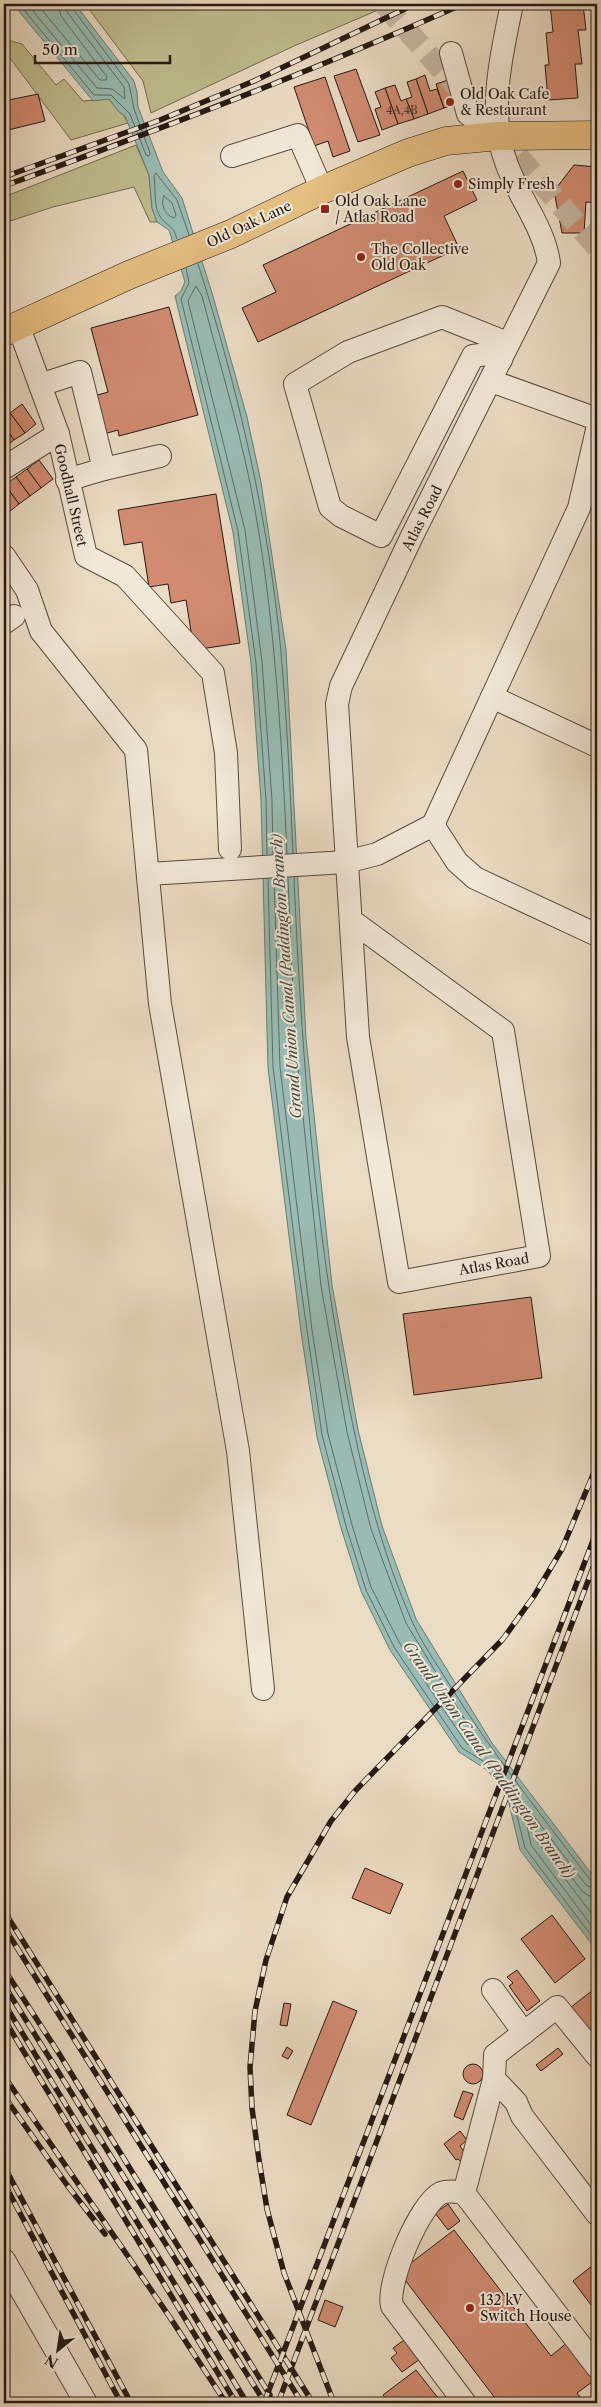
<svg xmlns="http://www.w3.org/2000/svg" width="601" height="2407" viewBox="0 0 601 2407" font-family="'Libre Caslon Text',serif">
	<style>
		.green { fill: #bfbe8e; stroke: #726c52 }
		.water { fill: #98bcb4; stroke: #6a7b74 }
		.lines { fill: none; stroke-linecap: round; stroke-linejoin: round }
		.shore { stroke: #5f6b64; stroke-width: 1 }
		.building { fill: #d18c71; stroke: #261a15 }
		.minor-tunnel { stroke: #c3b5a0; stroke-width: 22; stroke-dasharray: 22 11; stroke-linecap: butt }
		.minor-casing { stroke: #574a40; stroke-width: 24 }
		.major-casing { stroke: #261a15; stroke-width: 29 }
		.minor { stroke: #f1e8d8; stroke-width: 22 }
		.major { stroke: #e5be82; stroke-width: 28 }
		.rail-casing { stroke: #261a15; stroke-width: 5.5 }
		.rail { stroke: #f1e8d8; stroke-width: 4; stroke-dasharray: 11; stroke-linecap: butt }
		.poi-dot { fill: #8f2418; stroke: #f1e8d8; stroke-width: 2 }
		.labels { text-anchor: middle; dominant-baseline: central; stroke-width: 4; stroke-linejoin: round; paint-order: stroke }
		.number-label { font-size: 11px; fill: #51362c }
		.poi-label { font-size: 14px; fill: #261a15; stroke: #f1e8d8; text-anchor: start }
		.street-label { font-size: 14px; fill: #261a15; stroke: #f1e8d8 }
		.water-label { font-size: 15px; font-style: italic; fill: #484b45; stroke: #f1e8d8 }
	</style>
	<rect width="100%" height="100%" fill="#eadcc3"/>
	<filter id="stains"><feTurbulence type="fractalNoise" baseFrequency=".004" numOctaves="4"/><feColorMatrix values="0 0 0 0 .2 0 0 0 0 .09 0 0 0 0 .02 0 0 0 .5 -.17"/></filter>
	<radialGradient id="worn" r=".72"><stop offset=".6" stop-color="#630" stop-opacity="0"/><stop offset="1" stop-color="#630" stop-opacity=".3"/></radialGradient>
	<g class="green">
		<path d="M85 4H392L294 46 151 113 143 81Z"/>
		<path d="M4 39 22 44 56 85 64 79 83 101 109 99C115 107 124 114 128 123L71 140 4 50Z"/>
		<path d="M136 145 149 175 152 208 157 222H150L134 187 53 207 4 223V197Z"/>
	</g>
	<path class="water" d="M13 4H75L134 81 137 92 138 107 163 172 182 198 212 293 247 417 261 482 286 650 306 1038 319 1163 332 1285 358 1430 382 1526 416 1619 492 1743 597 1881V1951L520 1850 507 1795 487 1770 459 1752 390 1650 361 1591 341 1528 317 1437 301 1332 268 1068 261 800 251 663 233 532 175 296 181 291 185 282 169 230 157 222 152 208 149 175 125 116 119 112 109 99 93 101Z"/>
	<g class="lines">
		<g class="shore">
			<path d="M19 4 94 95H111L130 114 146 155 149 156 150 153 134 109 129 84 73 9 71 4"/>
			<path d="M27 4 97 88 112 89 125 99 124 87 67 12 65 4"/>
			<path d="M37 4 100 80H106L107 77 61 16 58 4"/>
			<path d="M164 196 172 203 176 215 174 218C165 215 160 205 164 196Z"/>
			<path d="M177 239C172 223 170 229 161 218 153 208 156 188 154 176L156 173 177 200 189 235"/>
			<path d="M198 264C238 388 269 522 281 652 287 719 290 786 293 853"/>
			<path d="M186 268 189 283 181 299 238 531 256 663 266 800 267 854"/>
			<path d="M273 854 272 800 262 662 245 530 188 301 196 286 202 296C218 358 237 420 250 483 274 605 281 729 287 853"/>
			<path d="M294 878C301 1037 312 1197 340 1355 355 1445 375 1535 411 1619 421 1642 436 1663 449 1684 492 1753 542 1816 591 1881L597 1883"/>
			<path d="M268 879 273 1067 296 1253 322 1435 346 1526 366 1590 394 1647 462 1748 491 1766 511 1792 525 1848 597 1943"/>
			<path d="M274 879 280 1067 312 1330 328 1434 352 1525 371 1587 400 1644 446 1713 467 1744 481 1751 482 1748 406 1623 371 1529 347 1432 321 1286 308 1164 295 1039 288 878"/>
			<path d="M597 1890 586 1885 527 1807 523 1806 531 1845 597 1933"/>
			<path d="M597 1897 589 1896 582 1891 542 1839H538V1843L597 1921"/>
		</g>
	</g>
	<g class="building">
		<path d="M550 4H583L586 30H578L582 64H575L578 98 548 100 545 65H549L546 33 553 32Z"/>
		<path d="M356 69 380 135 358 142 334 76Z"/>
		<path d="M425 75 430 91 437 89 444 108 428 114 416 79Z"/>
		<path d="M325 77 350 151 333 157 328 141 314 146 294 87Z"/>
		<path d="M416 79 428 114 414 119 406 99 412 97 407 82Z"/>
		<path d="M451 79 459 103 444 108 436 84Z"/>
		<path d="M395 85 401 101 406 99 414 119 398 124 385 88Z"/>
		<path d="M385 88 398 124 382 130 375 109 381 107 375 92Z"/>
		<path d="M38 94 45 121 4 131V101Z"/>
		<path d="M574 165 597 167V203L586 202 584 233H562L554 191Z"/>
		<path d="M463 171 477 200 444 216 459 248 258 342 242 308 276 292 263 265Z"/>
		<path d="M169 307 198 415 119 436 118 430 104 434 94 396 108 392 91 328Z"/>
		<path d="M22 404 36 424 25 433 10 413Z"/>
		<path d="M10 413 25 433 14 440 4 426V418Z"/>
		<path d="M4 426 14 440 4 448Z"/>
		<path d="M39 460 53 479 41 488 27 469Z"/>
		<path d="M27 469 41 488 30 496 16 477Z"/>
		<path d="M16 477 30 496 19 504 5 485Z"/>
		<path d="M5 485 19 504 9 512 4 504Z"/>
		<path d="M216 494 240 643 194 650 186 600 171 603 168 584 149 587 142 542 124 545 118 510Z"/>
		<path d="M531 1297 542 1378 414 1395 403 1314Z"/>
		<path d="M365 1868 403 1884 390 1914 352 1898Z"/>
		<path d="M552 1915 585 1959 555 1983 521 1939Z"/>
		<path d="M517 1970 540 2001 527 2011 509 1986 513 1983 507 1977Z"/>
		<path d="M597 1987V2041L571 2007Z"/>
		<path d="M333 2001 357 2011 311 2125 287 2115Z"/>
		<path d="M284 2003 291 2004 287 2026 280 2025Z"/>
		<path d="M287 2047 293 2051 288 2059 282 2056Z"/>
		<path d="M558 2048 563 2054 541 2071 536 2065Z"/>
		<circle cx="473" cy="2074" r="10"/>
		<path d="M463 2091 473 2094 463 2120 454 2116Z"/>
		<path d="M460 2131 467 2140 460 2146 467 2156 460 2161 458 2159 456 2160 444 2144Z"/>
		<path d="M448 2204 460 2221 448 2230 435 2213Z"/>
		<path d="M454 2230 551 2356 568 2342 596 2379 577 2393 585 2403H493L492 2401 495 2398 399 2272Z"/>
		<path d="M597 2262V2313L573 2281Z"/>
		<path d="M325 2300 343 2307 335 2327 318 2320Z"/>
		<path d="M404 2340 420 2359 402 2372 391 2358 397 2353 393 2348Z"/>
		<path d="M416 2370 442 2403H389L383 2395Z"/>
	</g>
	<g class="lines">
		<g class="minor-tunnel">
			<path d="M384 4 465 96"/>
			<path d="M496 131 597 247"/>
		</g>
		<defs>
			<g id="minor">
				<path d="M451 53 468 114 499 136"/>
				<path d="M232 156 298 135 322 190"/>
				<path d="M18 325 58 434 86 556 125 576 213 673 226 753 230 849"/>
				<path d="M501 360 487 354 473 356 381 536 341 516 330 507 295 384 348 352 442 317 507 343"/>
				<path d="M491 381 597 419"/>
				<path d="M40 385 80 372 104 469 67 480"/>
				<path d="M4 468 58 434"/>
				<path d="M104 469 160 456"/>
				<path d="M4 556 27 590 41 631 136 750 160 1004 238 1451 263 1689"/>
				<path d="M4 623 14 616"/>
				<path d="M492 697 597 746"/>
				<path d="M433 825 457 862 475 878 597 935"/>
				<path d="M148 874 346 862 377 854 433 825 579 508 597 430"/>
				<path d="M352 921 503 1031 539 1256 399 1282 358 1037 337 704 341 686 412 536 549 263C544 227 519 198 507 165 487 114 501 56 512 4"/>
				<path d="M493 1990 524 2033"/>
				<path d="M597 2056 557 2007 495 2055 494 2079 516 2102 522 2116 597 2214"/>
				<path d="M494 2079 464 2193 597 2367"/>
				<path d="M464 2193C457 2192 449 2190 441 2193 420 2203 386 2283 392 2306L465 2403"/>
				<path d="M4 2260 86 2403"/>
			</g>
			<path id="major" d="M4 332 129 275 231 234 322 190 408 153 446 141 499 136 597 135"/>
		</defs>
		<use href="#minor" class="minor-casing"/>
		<use href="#major" class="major-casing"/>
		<use href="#minor" class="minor"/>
		<use href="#major" class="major"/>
		<defs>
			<g id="rail">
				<path d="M4 177 160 120 254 81 415 4"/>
				<path d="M4 186C159 130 313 71 463 4"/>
				<path d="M4 1911 313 2403"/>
				<path d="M4 1927 302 2403"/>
				<path d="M4 1969 58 2052 270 2395"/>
				<path d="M4 1985 265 2403"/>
				<path d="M4 2003 247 2403"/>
				<path d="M4 2019 236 2403"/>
				<path d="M4 2076 169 2316 226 2403"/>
				<path d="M4 2096 67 2185 105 2234"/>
				<path d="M4 2166 131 2403"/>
				<path d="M4 2183 121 2403"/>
				<path d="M264 2403 597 1530"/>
				<path d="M278 2403 597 1557"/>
				<path d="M334 2403 284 2273 267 2209 259 2160 252 2108 250 2067 255 2011 266 1960 287 1897 331 1821 355 1791 503 1639 534 1596 562 1549 597 1465"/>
			</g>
		</defs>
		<use href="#rail" class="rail-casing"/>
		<use href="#rail" class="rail"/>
	</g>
	<g class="poi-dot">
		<circle cx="450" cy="102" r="5"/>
		<circle cx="458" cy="184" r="5"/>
		<rect x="320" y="204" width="10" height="10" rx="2.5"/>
		<circle cx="361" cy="257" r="5"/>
		<circle cx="470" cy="2308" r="5"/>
	</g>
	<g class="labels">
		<g class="number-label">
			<text x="402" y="110">4A,4B</text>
		</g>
		<g class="poi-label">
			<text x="460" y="94">Old Oak Cafe<tspan x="460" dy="16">&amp; Restaurant</tspan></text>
			<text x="468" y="184">Simply Fresh</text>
			<text x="335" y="201">Old Oak Lane<tspan x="335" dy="16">/ Atlas Road</tspan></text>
			<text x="371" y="249">The Collective<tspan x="371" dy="16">Old Oak</tspan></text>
			<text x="480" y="2300">132 kV<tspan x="480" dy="16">Switch House</tspan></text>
		</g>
		<g class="street-label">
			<text transform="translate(249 224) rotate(-25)">Old Oak Lane</text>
			<text transform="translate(71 495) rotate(77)">Goodhall Street</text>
			<text transform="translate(422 518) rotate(-63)">Atlas Road</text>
			<text transform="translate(494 1264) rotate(-10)">Atlas Road</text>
		</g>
		<g class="water-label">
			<text transform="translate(286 976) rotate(-94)">Grand Union Canal (Paddington Branch)</text>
			<text transform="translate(489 1760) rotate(55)">Grand Union Canal (Paddington Branch)</text>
		</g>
	</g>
	<rect width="601" height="2407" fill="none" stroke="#eadcc3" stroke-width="20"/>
	<rect x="5" y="5" width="591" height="2397" fill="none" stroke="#261a15" stroke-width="2.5"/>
	<rect x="10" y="10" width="581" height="2387" fill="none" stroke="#261a15"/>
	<g transform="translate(58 2350) rotate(210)" stroke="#f1e8d8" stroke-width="4" paint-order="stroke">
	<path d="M0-4L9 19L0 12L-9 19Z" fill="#261a15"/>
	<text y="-8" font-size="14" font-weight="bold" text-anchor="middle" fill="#261a15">N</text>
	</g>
	<path d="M35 55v8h135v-8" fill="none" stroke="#261a15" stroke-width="2.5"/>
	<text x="42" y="55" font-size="15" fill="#261a15" stroke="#f1e8d8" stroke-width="4" paint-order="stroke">50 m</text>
	<rect width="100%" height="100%" filter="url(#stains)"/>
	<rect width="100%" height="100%" fill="url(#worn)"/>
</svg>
